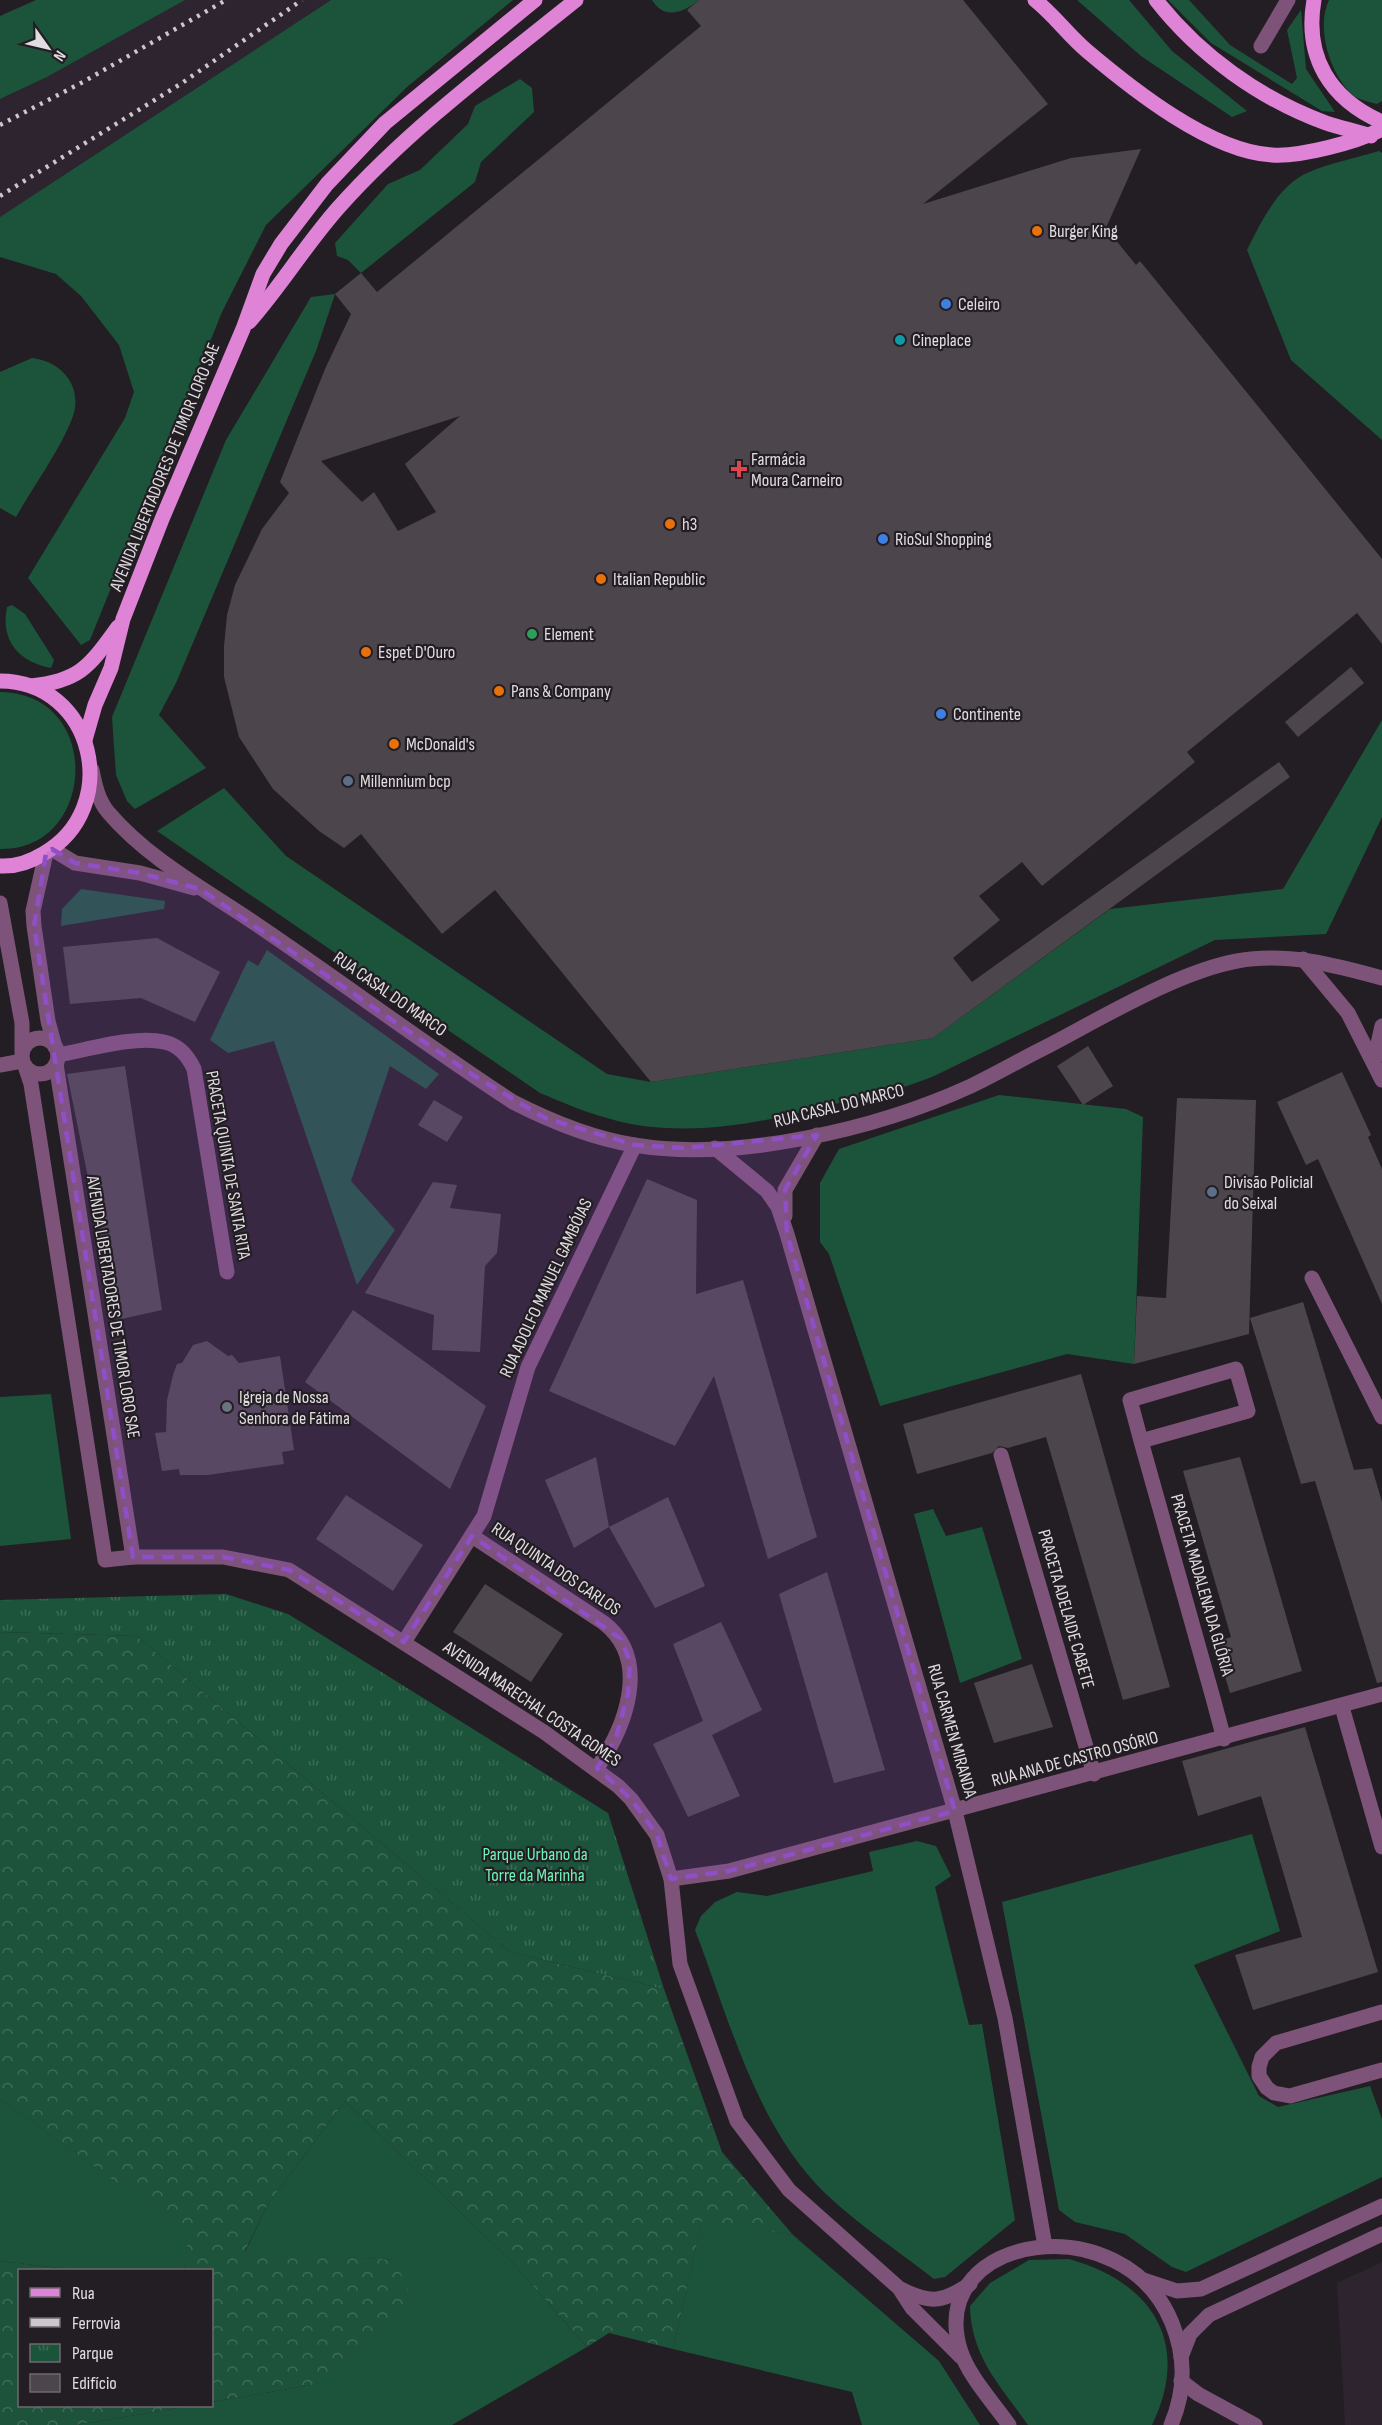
<svg xmlns="http://www.w3.org/2000/svg" width="1382" height="2425" viewBox="0 0 1382 2425" font-family="'Sofia Sans Condensed',sans-serif">
	<style>
		.built { fill: #2e242f }
		.green { fill: #1b543b }
		.forest { fill: url(#forest-crowns) }
		.park { fill: url(#park-tufts) }
		.building { fill: #4c464c; fill-rule: evenodd }
		.lines { fill: none; stroke-linecap: round; stroke-linejoin: round }
		.minor { stroke: #7e5379; stroke-width: 15 }
		.major { stroke: #de83d5; stroke-width: 15 }
		.rail { stroke: #ccc7cc; stroke-width: 4.5; stroke-dasharray: 3 6; stroke-linecap: butt }
		.marked { fill: #8f4fc6; fill-opacity: 0.2; stroke: #8f4fc6; stroke-width: 4.5; stroke-dasharray: 12 8; stroke-linejoin: round }
		.food-dot { fill: #e8710a; stroke: #231e23; stroke-width: 2 }
		.shop-dot { fill: #3f7fe0; stroke: #231e23; stroke-width: 2 }
		.culture-dot { fill: #0f9aa8; stroke: #231e23; stroke-width: 2 }
		.health-dot { fill: #e0444e; stroke: #231e23; stroke-width: 2 }
		.leisure-dot { fill: #2e9e5b; stroke: #231e23; stroke-width: 2 }
		.service-dot { fill: #5c6f8a; stroke: #231e23; stroke-width: 2 }
		.worship-dot { fill: #6b7280; stroke: #231e23; stroke-width: 2 }
		.labels { text-anchor: middle; dominant-baseline: central; stroke-width: 4.5; stroke-linejoin: round; paint-order: stroke }
		.poi-label { font-size: 18px; fill: #e0dce0; stroke: #231e23; text-anchor: start }
		.street-label { font-size: 18px; fill: #e0dce0; stroke: #231e23 }
		.park-label { font-size: 18px; fill: #6ff4b7; stroke: #231e23 }
	</style>
	<defs>
		<pattern id="forest-crowns" width="20" height="18" patternUnits="userSpaceOnUse" patternTransform="scale(1.5)"><rect width="20" height="18" fill="#1e533b"/><path d="M2 6a3 3 0 1 1 6 0M12 15a3 3 0 1 1 6 0" fill="none" stroke="#3e6b57"/></pattern>
		<pattern id="park-tufts" width="24" height="20" patternUnits="userSpaceOnUse" patternTransform="scale(1.5)"><rect width="24" height="20" fill="#1b543b"/><path d="M3 7l-1-3M5 7V3M7 7l1-3M15 17l-1-3M17 17v-4M19 17l1-3" fill="none" stroke="#3c6c57"/></pattern>
	</defs>
	<rect width="100%" height="100%" fill="#231e23"/>
	<g class="built">
		<path d="M185 0H331L0 217V99L47 77Z"/>
		<path d="M1382 2262V2425H1345L1337 2283Z"/>
	</g>
	<g class="green">
		<path d="M36 0H185L47 77 0 99V16Z"/>
		<path d="M331 0H513L407 87 266 225 222 312 90 640 81 645 28 578 125 418 134 392 119 345 81 296 56 274 0 257V217Z"/>
		<path d="M652 0H699C683 13 664 20 652 0Z"/>
		<path d="M1077 0H1129L1172 51 1247 111 1232 117 1141 56Z"/>
		<path d="M1168 0H1189L1230 45 1292 84 1297 78 1287 30 1301 10 1306 69 1335 112 1322 111 1211 43Z"/>
		<path d="M1329 0H1382V101L1377 104C1370 102 1360 100 1354 96 1331 77 1315 28 1329 0Z"/>
		<path d="M520 79 532 88 534 112 481 162 475 182 361 273 348 260 337 256 335 243 388 184 420 170 468 124 475 106Z"/>
		<path d="M1379 151 1382 153V440L1291 360 1247 250C1261 222 1278 186 1307 173 1329 163 1356 158 1379 151Z"/>
		<path d="M335 294 316 351 176 683 159 715 206 768 135 809 127 801 116 775 112 717 226 440 311 297Z"/>
		<path d="M32 358C61 361 83 386 73 416 62 447 33 487 16 517L0 508V372Z"/>
		<path d="M12 605 25 614 54 660 51 668C19 662 0 641 7 607Z"/>
		<path d="M0 692C104 693 97 851 0 849Z"/>
		<path d="M1382 720V817L1326 934 1215 940 932 1077 907 1086C808 1109 701 1149 600 1116 579 1110 560 1101 540 1093L157 831 224 788 286 856 607 1074 651 1082 933 1038 1110 909 1283 889Z"/>
		<path d="M81 889 165 901 164 909 61 926 62 909Z"/>
		<path d="M267 950 439 1074 426 1089 390 1066 351 1181 395 1230 357 1285 274 1041 228 1053 210 1040 248 960 258 966Z"/>
		<path d="M999 1095 1126 1109 1143 1117 1134 1364 1067 1354 880 1406 829 1254 820 1242V1183L839 1149Z"/>
		<path d="M51 1394 71 1539 0 1546V1397Z"/>
		<path d="M933 1509 946 1536 982 1527 1022 1659 960 1683 914 1514Z"/>
		<path d="M1252 1834 1280 1931 1194 1965 1259 2096 1278 2107 1370 2086 1382 2119V2177L1186 2272 1172 2267 1125 2234 1075 2222 1059 2210 1002 1902Z"/>
		<path d="M917 1841 936 1846 951 1876 935 1887 969 2025 982 2024 1015 2220 945 2277 934 2279C898 2251 859 2225 826 2194 756 2127 729 2018 695 1930L701 1916 715 1902 737 1892 767 1896 873 1871 869 1852Z"/>
		<path d="M0 2099 190 2234 184 2270H76L0 2261Z"/>
		<path d="M345 2101 512 2262 587 2347 452 2425H76L190 2406H212V2402L312 2385 395 2260 245 2252 268 2204Z"/>
		<path d="M702 2220 793 2235 939 2361 980 2425H862L852 2392 673 2349Z"/>
		<path d="M1069 2259C1152 2282 1192 2343 1152 2425H1028C1000 2385 971 2357 970 2306L990 2283 1029 2260Z"/>
	</g>
	<g class="forest">
		<path d="M0 1632 137 1636 510 1952 664 1989 722 2152 793 2235 702 2221 673 2349 609 2333 587 2347 512 2262 345 2101 268 2204 245 2251 395 2260 415 2306 312 2385 212 2402V2270H184L189 2234 0 2099Z"/>
		<path d="M0 2261 76 2270H20V2406H190L76 2425H0Z"/>
	</g>
	<path class="park" d="M226 1594 288 1614 608 1813 664 1989 510 1952 137 1636 0 1632V1600Z"/>
	<g class="building">
		<path d="M699 0H963L1048 104 923 204 1071 158 1141 149 1106 228 1136 265 1140 261 1382 559V644L1357 613 1187 752 1195 762 1042 886 1022 862 979 896 1000 920 953 958 972 982 1279 762 1290 777 933 1038 651 1082 495 890 442 934 361 834 344 848 319 831 273 789 239 737 224 677V646L227 615 235 585 262 529 289 493 280 482 325 369 351 314 335 294 361 273 377 292 701 26 687 10ZM460 416 405 464 436 512 398 531 374 492 362 502 321 461Z"/>
		<path d="M1351 667 1364 683 1298 737 1285 722Z"/>
		<path d="M157 938 220 972 195 1022 141 998 70 1004 63 947Z"/>
		<path d="M1088 1046 1113 1086 1083 1105 1057 1066Z"/>
		<path d="M125 1066 162 1310 117 1320 67 1074Z"/>
		<path d="M1342 1072 1371 1135 1368 1137 1382 1169V1304L1318 1159 1306 1165 1277 1102Z"/>
		<path d="M1177 1098 1256 1100 1249 1334 1134 1364 1137 1296 1166 1298Z"/>
		<path d="M434 1100 463 1117 447 1142 418 1125Z"/>
		<path d="M647 1179 697 1200 696 1294 743 1280 817 1537 768 1559 714 1376 675 1446 549 1391Z"/>
		<path d="M433 1182 457 1185 450 1208 501 1214 497 1253 485 1266 480 1352 432 1350 434 1315 365 1293Z"/>
		<path d="M1303 1302 1354 1470 1372 1468 1382 1502V1682L1377 1683 1315 1481 1301 1484 1250 1318Z"/>
		<path d="M353 1310 486 1406 450 1489 305 1382Z"/>
		<path d="M207 1341 228 1356 232 1355 239 1363 280 1356 294 1450 282 1452 284 1464 208 1475H180L179 1469 162 1471 155 1433 166 1432 167 1400 173 1375 177 1364 182 1363 193 1345Z"/>
		<path d="M1081 1374 1170 1687 1123 1700 1046 1437 1008 1448 999 1446 992 1453 917 1474 903 1424Z"/>
		<path d="M596 1457 609 1527 574 1548 545 1480Z"/>
		<path d="M1240 1457 1302 1671 1230 1693 1215 1643 1231 1637 1183 1471Z"/>
		<path d="M346 1495 423 1545 393 1591 316 1539Z"/>
		<path d="M668 1497 705 1586 655 1608 609 1527Z"/>
		<path d="M827 1572 885 1770 834 1783 779 1594Z"/>
		<path d="M485 1584 563 1634 531 1682 453 1632Z"/>
		<path d="M721 1622 762 1710 712 1735 740 1796 688 1817 653 1744 703 1721 673 1644Z"/>
		<path d="M1032 1664 1053 1727 994 1743 974 1683Z"/>
		<path d="M1305 1727 1378 1972 1253 2010 1235 1955 1302 1937 1261 1796 1198 1816 1182 1761Z"/>
	</g>
	<g class="lines">
		<g class="minor">
			<path d="M1261 46 1288 0"/>
			<path d="M92 770C95 785 98 800 108 812 146 857 202 888 250 920 338 979 424 1044 513 1102 552 1122 591 1138 634 1145 737 1162 877 1129 971 1086 996 1074 1020 1060 1044 1048 1100 1019 1177 972 1237 961 1286 952 1335 965 1382 978"/>
			<path d="M52 849 75 863 140 873 194 888"/>
			<path d="M46 853 33 911 34 926 48 1021 55 1047"/>
			<path d="M0 903 22 1023V1052"/>
			<path d="M1303 959 1348 1013 1382 1080"/>
			<circle cx="40" cy="1056" r="18"/>
			<path d="M58 1055C87 1050 135 1035 164 1042 179 1045 188 1056 194 1069L227 1272"/>
			<path d="M1374 1062 1382 1026"/>
			<path d="M56 1064 133 1557"/>
			<path d="M0 1065 22 1061"/>
			<path d="M26 1069 31 1084 105 1560 133 1557H223L289 1570 544 1732 618 1786 631 1799 657 1835 671 1879 680 1964 737 2121 789 2190 899 2288C929 2304 942 2303 970 2284"/>
			<path d="M715 1148 767 1191 778 1207 787 1234 955 1811 1005 2018 1045 2246"/>
			<path d="M785 1216V1190L817 1135"/>
			<path d="M1312 1278 1382 1417"/>
			<path d="M1141 1441 1248 1411 1236 1369 1130 1400 1141 1441 1213 1698 1224 1739"/>
			<path d="M1001 1455 1094 1774"/>
			<path d="M472 1536 604 1623C651 1660 626 1726 597 1768"/>
			<path d="M404 1642 484 1516 528 1367 635 1145"/>
			<path d="M1342 1707 1382 1847"/>
			<path d="M671 1879 729 1871 1382 1694"/>
			<path d="M1382 2012 1276 2043 1262 2057 1259 2067V2076L1267 2088 1274 2093 1290 2096 1382 2070"/>
			<path d="M1144 2280 1177 2291 1201 2289 1382 2206"/>
			<path d="M901 2291 912 2308 961 2357"/>
			<path d="M1181 2357 1190 2334 1209 2315 1382 2234"/>
			<path d="M1181 2381 1198 2394 1255 2425"/>
			<path d="M1009 2425C993 2402 968 2376 960 2349 926 2233 1124 2204 1172 2323 1186 2357 1185 2392 1171 2425"/>
		</g>
		<g class="major">
			<path d="M1035 0C1055 16 1068 35 1087 51 1132 89 1211 152 1272 155 1300 157 1357 142 1382 129"/>
			<path d="M1156 0C1199 55 1260 99 1326 123 1341 128 1356 131 1371 136"/>
			<path d="M1314 0C1304 57 1330 99 1382 122"/>
			<path d="M249 322C281 286 306 244 339 207 409 129 495 65 576 0"/>
			<path d="M0 681C94 681 124 808 43 854 30 862 16 867 0 866"/>
			<path d="M31 686C81 681 90 665 118 627"/>
			<path d="M85 740 95 705 111 668 123 619 162 519 243 329 263 274 281 244 327 184 385 123 535 0"/>
		</g>
		<g class="rail">
			<path d="M0 125 83 82 226 0"/>
			<path d="M0 196 182 83 302 0"/>
		</g>
	</g>
	<path class="marked" d="M52 849 75 863 140 873 200 889 473 1075 545 1118 635 1145 685 1148 817 1135 785 1190 787 1234 955 1811 729 1871 671 1879 657 1835 631 1799 597 1768 616 1738 628 1693 630 1662 621 1639 472 1536 404 1642 289 1570 223 1557H133L34 926 46 853Z"/>
	<g class="food-dot">
		<circle cx="1037" cy="231" r="6"/>
		<circle cx="670" cy="524" r="6"/>
		<circle cx="601" cy="579" r="6"/>
		<circle cx="366" cy="652" r="6"/>
		<circle cx="499" cy="691" r="6"/>
		<circle cx="394" cy="744" r="6"/>
	</g>
	<g class="shop-dot">
		<circle cx="946" cy="304" r="6"/>
		<circle cx="883" cy="539" r="6"/>
		<circle cx="941" cy="714" r="6"/>
	</g>
	<circle class="culture-dot" cx="900" cy="340" r="6"/>
	<path class="health-dot" d="M736 460h6v6h6v6h-6v6h-6v-6h-6v-6h6z"/>
	<circle class="leisure-dot" cx="532" cy="634" r="6"/>
	<g class="service-dot">
		<circle cx="348" cy="781" r="6"/>
		<circle cx="1212" cy="1192" r="6"/>
	</g>
	<circle class="worship-dot" cx="227" cy="1407" r="6"/>
	<g class="labels">
		<g class="poi-label">
			<text x="1049" y="231">Burger King</text>
			<text x="958" y="304">Celeiro</text>
			<text x="912" y="340">Cineplace</text>
			<text x="751" y="459">Farmácia<tspan x="751" dy="21">Moura Carneiro</tspan></text>
			<text x="682" y="524">h3</text>
			<text x="895" y="539">RioSul Shopping</text>
			<text x="613" y="579">Italian Republic</text>
			<text x="544" y="634">Element</text>
			<text x="378" y="652">Espet D'Ouro</text>
			<text x="511" y="691">Pans &amp; Company</text>
			<text x="953" y="714">Continente</text>
			<text x="406" y="744">McDonald's</text>
			<text x="360" y="781">Millennium bcp</text>
			<text x="1224" y="1182">Divisão Policial<tspan x="1224" dy="21">do Seixal</tspan></text>
			<text x="239" y="1397">Igreja de Nossa<tspan x="239" dy="21">Senhora de Fátima</tspan></text>
		</g>
		<g class="street-label">
			<text transform="translate(165 467) rotate(-68)">AVENIDA LIBERTADORES DE TIMOR LORO SAE</text>
			<text transform="translate(390 994) rotate(35)">RUA CASAL DO MARCO</text>
			<text transform="translate(839 1106) rotate(-14)">RUA CASAL DO MARCO</text>
			<text transform="translate(228 1165) rotate(80)">PRACETA QUINTA DE SANTA RITA</text>
			<text transform="translate(546 1288) rotate(-65)">RUA ADOLFO MANUEL GAMBÓIAS</text>
			<text transform="translate(113 1307) rotate(81)">AVENIDA LIBERTADORES DE TIMOR LORO SAE</text>
			<text transform="translate(556 1569) rotate(34)">RUA QUINTA DOS CARLOS</text>
			<text transform="translate(1202 1585) rotate(74)">PRACETA MADALENA DA GLÓRIA</text>
			<text transform="translate(1066 1609) rotate(74)">PRACETA ADELAIDE CABETE</text>
			<text transform="translate(532 1704) rotate(34)">AVENIDA MARECHAL COSTA GOMES</text>
			<text transform="translate(952 1731) rotate(74)">RUA CARMEN MIRANDA</text>
			<text transform="translate(1075 1759) rotate(-15)">RUA ANA DE CASTRO OSÓRIO</text>
		</g>
		<g class="park-label">
			<text x="535" y="1854">Parque Urbano da<tspan x="535" dy="21">Torre da Marinha</tspan></text>
		</g>
	</g>
	<rect x="18" y="2269" width="195" height="138" fill="#231e23" stroke="#6f6a6f" stroke-width="1.5"/>
	<rect x="30" y="2288" width="30" height="9" fill="#de83d5" stroke="#6f6a6f" stroke-width="1.5"/>
	<text x="72" y="2299" font-size="18" fill="#e0dce0">Rua</text>
	<rect x="30" y="2318" width="30" height="9" fill="#ccc7cc" stroke="#6f6a6f" stroke-width="1.5"/>
	<text x="72" y="2329" font-size="18" fill="#e0dce0">Ferrovia</text>
	<rect x="30" y="2344" width="30" height="18" fill="url(#park-tufts)" stroke="#6f6a6f" stroke-width="1.5"/>
	<text x="72" y="2359" font-size="18" fill="#e0dce0">Parque</text>
	<rect x="30" y="2374" width="30" height="18" fill="#4c464c" stroke="#6f6a6f" stroke-width="1.5"/>
	<text x="72" y="2389" font-size="18" fill="#e0dce0">Edifício</text>
	<g transform="translate(48 48) rotate(124)" stroke="#231e23" stroke-width="4.5" paint-order="stroke">
	<path d="M0-4.5L10 22L0 15L-10 22Z" fill="#e0dce0"/>
	<text y="-9" font-size="16" font-weight="bold" text-anchor="middle" fill="#e0dce0">N</text>
	</g>
</svg>
